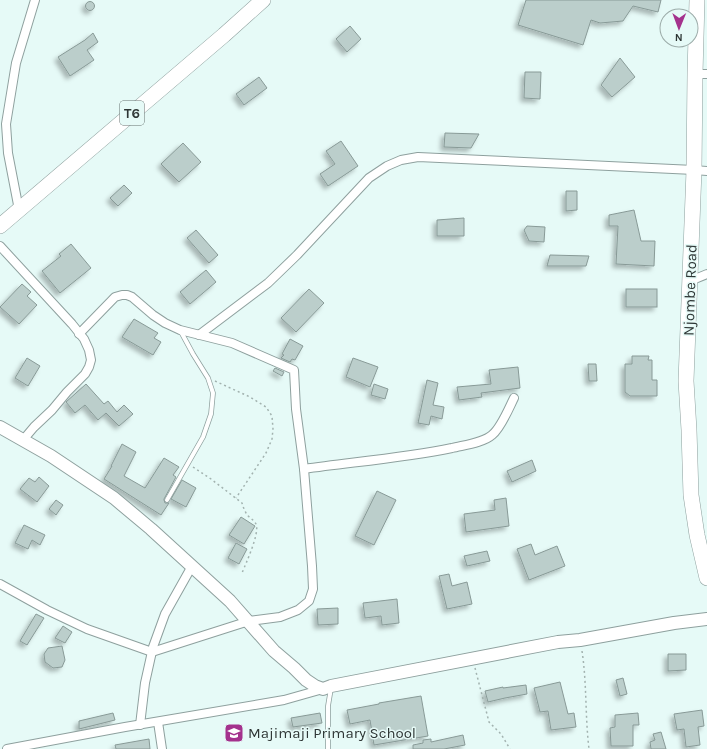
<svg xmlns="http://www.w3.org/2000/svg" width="707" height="749" viewBox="0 0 707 749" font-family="Karla,sans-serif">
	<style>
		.building { fill: #bbcecb; stroke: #889a97; filter: url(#shadow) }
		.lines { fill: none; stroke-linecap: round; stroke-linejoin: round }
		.lane-casing { stroke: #8ea09e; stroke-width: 5.5 }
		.street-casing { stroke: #8ea09e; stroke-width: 10 }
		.secondary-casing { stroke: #8ea09e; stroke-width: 14 }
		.highway-casing { stroke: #8ea09e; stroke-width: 16 }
		.path { stroke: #a2b2af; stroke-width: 1.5; stroke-dasharray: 2 3; stroke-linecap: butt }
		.lane { stroke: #fff; stroke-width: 4 }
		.street { stroke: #fff; stroke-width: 8 }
		.secondary { stroke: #fff; stroke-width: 12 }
		.highway { stroke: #fff; stroke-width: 15 }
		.labels { text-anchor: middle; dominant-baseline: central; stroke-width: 3; stroke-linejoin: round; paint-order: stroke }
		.shield { fill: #e6faf7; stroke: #65716f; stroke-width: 1 }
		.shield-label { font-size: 14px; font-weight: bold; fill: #2e3635 }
		.street-label { font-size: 15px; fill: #2e3635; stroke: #e6faf7 }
		.poi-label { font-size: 15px; fill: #2e3635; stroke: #e6faf7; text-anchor: start }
	</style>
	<defs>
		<filter id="shadow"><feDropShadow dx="-3.5" dy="3.5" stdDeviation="2" flood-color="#0004"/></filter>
	</defs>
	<rect width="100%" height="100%" fill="#e6faf7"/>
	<g class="building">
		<path d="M526 0H661L658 12 633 6 623 21 600 23 591 20 583 45 518 25Z"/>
		<circle cx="90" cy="6" r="4.5"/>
		<path d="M350 26 361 39 347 52 336 39Z"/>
		<path d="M93 33 98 42 87 50 94 60 70 76 58 57 85 40Z"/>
		<path d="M620 58 635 77 612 97 601 85Z"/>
		<path d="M525 72H541L540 99 524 98Z"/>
		<path d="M259 77 267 88 244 105 236 94Z"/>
		<path d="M445 133 479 134 471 148 444 147Z"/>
		<path d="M341 141 358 166 328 186 320 174 335 164 326 151Z"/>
		<path d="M183 143 201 162 179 182 161 164Z"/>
		<path d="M124 185 132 193 118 206 110 198Z"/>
		<path d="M566 191H577V210L566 211Z"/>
		<path d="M634 210 641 241H655L654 266 616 264 618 226H609V215Z"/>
		<path d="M464 218V236H437V220Z"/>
		<path d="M527 226 545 227 544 242 529 241 524 230Z"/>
		<path d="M196 230 218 255 209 263 187 238Z"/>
		<path d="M71 244 91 268 60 293 42 271 61 256 59 254Z"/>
		<path d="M550 255 589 256 586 266H547Z"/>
		<path d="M206 270 216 282 190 304 180 292Z"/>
		<path d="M22 284 31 292 27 296 37 305 19 324 0 307Z"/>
		<path d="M309 289 324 303 296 332 281 318Z"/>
		<rect x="626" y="289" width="31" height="18"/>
		<path d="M134 319 158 333 154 338 161 342 153 355 122 337Z"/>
		<path d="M290 339 303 346 295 360 292 359 290 362 281 358 284 355 282 354Z"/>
		<path d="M632 356H649L648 360H652V380H657V396H630L625 392V364H632Z"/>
		<path d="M27 358 40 366 28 386 15 378Z"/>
		<path d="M353 358 378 367 370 387 346 377Z"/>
		<path d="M588 364H596L597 381H589Z"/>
		<path d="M518 367 520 388 481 393 482 397 459 400 457 387 491 384 489 370Z"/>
		<path d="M275 368 284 372 282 376 273 371Z"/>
		<path d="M427 380 438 383 433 405 444 407 442 419 431 416 429 425 418 423Z"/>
		<path d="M86 384 104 404 108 401 117 412 124 405 133 414 119 426 106 413 98 420 85 405 75 413 66 402Z"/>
		<path d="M374 384 388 389 385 399 371 395Z"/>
		<path d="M122 444 136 452 124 476 145 488 164 458 179 467 173 475 176 477 164 499V500L165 503H169L161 515 104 479 112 466H111Z"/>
		<path d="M532 460 536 471 512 482 507 471Z"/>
		<path d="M39 477 49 486 37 502 20 489 29 478 35 482Z"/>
		<path d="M182 480 196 488 186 507 171 499Z"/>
		<path d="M377 491 396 500 374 545 355 536Z"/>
		<path d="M506 498 509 526 466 532 464 514 495 510 494 500Z"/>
		<path d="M56 500 63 505 56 515 49 509Z"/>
		<path d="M241 517 255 526 244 544 229 535Z"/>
		<path d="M24 525 45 535 40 545 32 540 28 549 15 543Z"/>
		<path d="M236 543 247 549 239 564 228 558Z"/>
		<path d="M531 544 535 555 557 546 565 566 529 580 517 549Z"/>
		<path d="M487 551 490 561 467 566 464 556Z"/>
		<path d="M449 574 452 586 467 582 472 604 447 609 439 576Z"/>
		<path d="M397 599 399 623 382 625 381 616 365 618 363 603Z"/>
		<path d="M338 608V624L318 625 317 609Z"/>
		<path d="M36 614 44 618 27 645 20 641Z"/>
		<path d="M63 626 72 632 65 643 55 638Z"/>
		<path d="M62 646 65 660 62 667 53 668 45 662 44 654 48 648Z"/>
		<path d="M668 654H686V670L668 671Z"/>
		<path d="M623 678 627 694 620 696 616 680Z"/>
		<path d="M560 682 568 714 574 713 576 727 551 730 548 711 540 712 534 688Z"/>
		<path d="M526 685 527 694 505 698 488 702 485 691 503 687V688Z"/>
		<path d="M421 696 428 736 374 745 370 720 350 724 347 710 379 704V703Z"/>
		<path d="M702 710 704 726 698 727 700 745 686 747 684 729 677 730 674 714Z"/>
		<path d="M113 713 115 720 79 729V721Z"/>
		<path d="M320 713 322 723 293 727 291 718Z"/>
		<path d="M638 713 639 725H633V746H611L610 728 615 727V715Z"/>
		<path d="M661 732 666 749H651L650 742 655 740 653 734Z"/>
		<path d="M463 735 465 745 444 749H413V745L423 743V740L431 739V742Z"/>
		<path d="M149 739 150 749H116L115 745Z"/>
	</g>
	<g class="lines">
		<defs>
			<g id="lane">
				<path d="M167 500 203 437 211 414 213 393 208 378 193 354 180 330"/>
				<path d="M328 749V706L331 688"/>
			</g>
			<g id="street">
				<path d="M695 74H707"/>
				<path d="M19 210 8 153 6 124 16 63 35 0"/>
				<path d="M0 246 72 324 84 339 89 350 91 360 89 367 85 374 67 392 52 410 34 427 23 440"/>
				<path d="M690 281 707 274"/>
				<path d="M199 335 268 283 297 255 369 178 387 166 401 160 418 157 694 170 707 171"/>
				<path d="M304 469C353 462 403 458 452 448 464 445 483 443 492 435 501 428 509 408 514 398"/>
				<path d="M0 584 47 610 87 629 152 652 249 621 280 617 298 610 309 601 313 589 312 566 304 469 296 409 294 370 232 343 180 330 165 323 153 315 132 297 127 295H122L115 297 79 334"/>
				<path d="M158 722 162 749"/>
				<path d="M140 725 145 683 153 647 165 614 192 566"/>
				<path d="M7 749 125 727 284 700 323 689"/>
			</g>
			<path id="secondary" d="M0 427 51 456 114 498 151 529 230 601 274 651 294 668 306 680 315 686 323 689 331 686 558 642 580 640 674 623 707 619"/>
			<g id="highway">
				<path d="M697 0 695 74 694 170 686 381 689 430 691 495 697 535 707 578"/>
				<path d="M0 226 224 35 263 0"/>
			</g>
		</defs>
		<use href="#lane" class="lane-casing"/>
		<use href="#street" class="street-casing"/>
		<use href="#secondary" class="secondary-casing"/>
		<use href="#highway" class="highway-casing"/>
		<g class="path">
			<path d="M215 381 250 397 266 407 272 416 273 429 272 439 266 453 236 498"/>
			<path d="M193 467 211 479 242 503C243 507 245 511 247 515 250 518 254 520 256 524 260 533 246 563 242 573"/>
			<path d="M582 651C587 684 585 716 589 749"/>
			<path d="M475 668 489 722 501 734 510 749"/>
		</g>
		<use href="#lane" class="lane"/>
		<use href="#street" class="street"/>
		<use href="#secondary" class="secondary"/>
		<use href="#highway" class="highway"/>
	</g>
	<defs>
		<symbol id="school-square" viewBox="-11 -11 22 22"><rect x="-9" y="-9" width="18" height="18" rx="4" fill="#a4328d" stroke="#e6faf7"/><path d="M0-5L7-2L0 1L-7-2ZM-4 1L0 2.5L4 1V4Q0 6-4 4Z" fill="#fff"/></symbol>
	</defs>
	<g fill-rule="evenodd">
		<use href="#school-square" x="223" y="722" width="22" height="22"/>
	</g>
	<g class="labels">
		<rect class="shield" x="120" y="101" width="24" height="24" rx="3"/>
		<g class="shield-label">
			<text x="132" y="113">T6</text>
		</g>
		<g class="street-label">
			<text transform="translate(690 290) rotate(-88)">Njombe Road</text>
		</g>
		<g class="poi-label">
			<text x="248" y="733">Majimaji Primary School</text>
		</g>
	</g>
	<g transform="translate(679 28) rotate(181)"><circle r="19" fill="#e6faf7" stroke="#9caca9"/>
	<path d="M0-3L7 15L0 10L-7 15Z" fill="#a4328d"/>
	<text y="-6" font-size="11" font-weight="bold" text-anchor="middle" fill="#2e3635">N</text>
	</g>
</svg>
